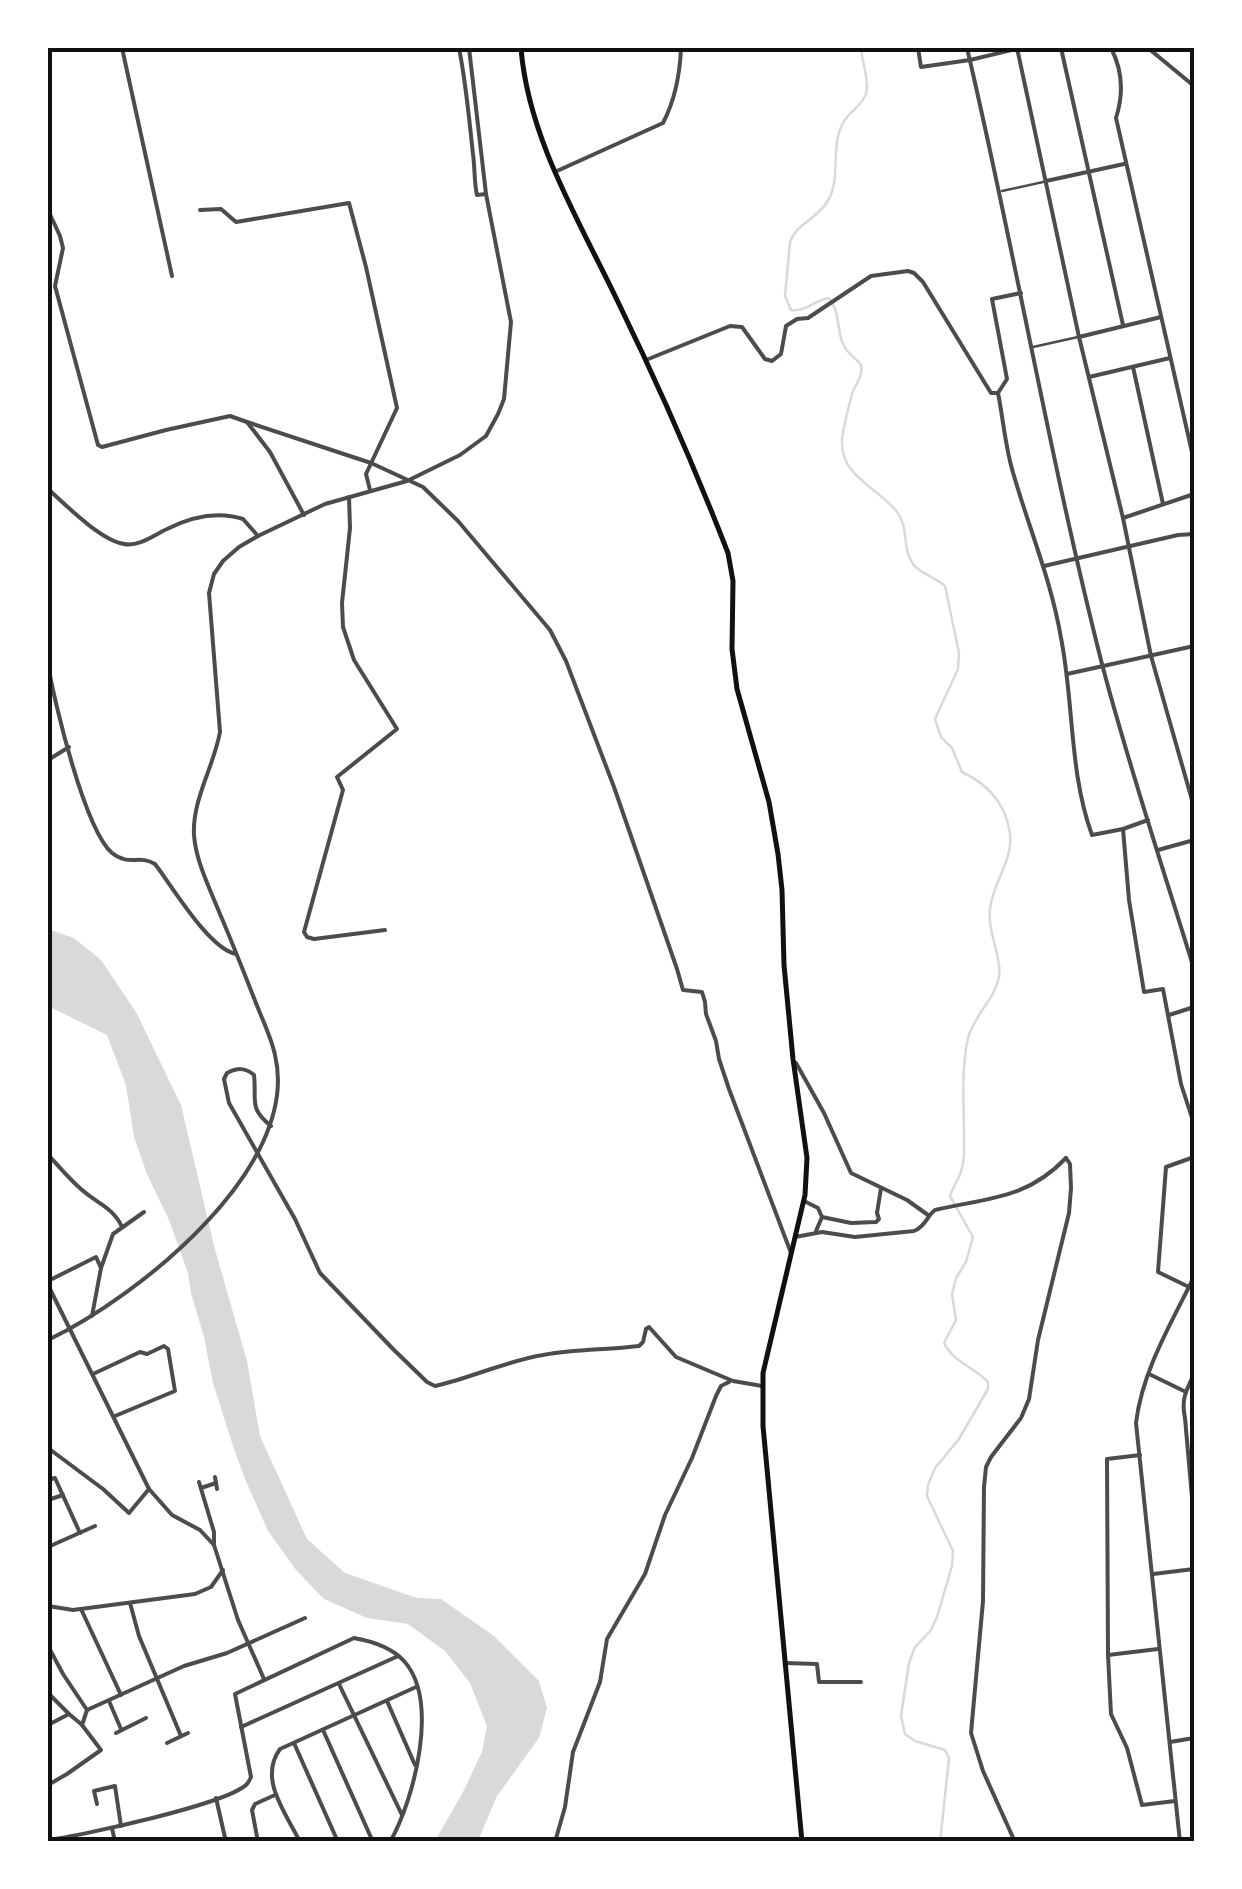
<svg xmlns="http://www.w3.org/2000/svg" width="1242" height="1889" viewBox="0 0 1242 1889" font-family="'Source Sans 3',sans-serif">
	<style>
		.water { fill: #d9d9d9 }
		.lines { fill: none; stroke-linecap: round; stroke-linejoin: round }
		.stream { stroke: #d9d9d9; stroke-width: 2.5 }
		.pedestrian { stroke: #4c4c4c; stroke-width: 2.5 }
		.minor { stroke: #4c4c4c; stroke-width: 4 }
		.tertiary { stroke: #4c4c4c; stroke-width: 4 }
		.primary { stroke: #111; stroke-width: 5 }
		.neatline { fill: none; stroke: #111; stroke-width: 4 }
	</style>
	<rect width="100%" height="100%" fill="#fff"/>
	<path class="water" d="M48 929 74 938 101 960 136 1012 181 1105 214 1246 247 1361 260 1436 307 1539 345 1573 417 1598 441 1599 494 1636 539 1681 547 1708 539 1738 497 1796 478 1841H435L463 1792 482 1752 487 1726 470 1683 445 1651 408 1624 367 1618 324 1599 296 1570 268 1531 245 1479 233 1446 213 1383 204 1337 191 1293 188 1273 169 1220 147 1174 134 1137 126 1085 107 1035 48 1006Z"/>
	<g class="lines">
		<path class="stream" d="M861 48C862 60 867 74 867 87 867 104 848 111 842 125 830 149 842 179 827 202 817 219 797 223 790 242L785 296 791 310C806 312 815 300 829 298 841 313 836 331 844 346 848 354 856 358 861 365 863 378 856 382 852 394 849 406 843 427 842 440 840 477 878 487 897 512 909 527 902 549 913 564 920 574 936 577 945 586L959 653 958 669 935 719 941 737 952 748 962 772C986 783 1004 802 1009 828 1016 858 993 880 990 909 987 932 1002 956 999 977 995 999 974 1015 968 1038 961 1070 964 1106 964 1138 964 1148 965 1158 962 1168 960 1178 953 1186 950 1196L973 1237 966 1262 956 1278 952 1294 956 1320 944 1343C953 1362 974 1367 988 1382V1389L959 1439 935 1468 928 1485 927 1496 953 1551 952 1566 937 1617 931 1630 915 1647 909 1663 901 1716 905 1734 915 1741 945 1750 949 1758 940 1842"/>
		<g class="pedestrian">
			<path d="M1002 191 1043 182"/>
			<path d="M1033 347 1078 337"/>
		</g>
		<g class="minor">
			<path d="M122 48 172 276"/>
			<path d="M459 48C466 83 469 118 473 154 475 168 474 183 477 195L486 194"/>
			<path d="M918 48 921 67 970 60 1020 48"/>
			<path d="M1017 48 1079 337 1123 518 1151 656 1194 807"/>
			<path d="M1061 48 1123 325"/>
			<path d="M1111 48C1123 71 1124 93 1116 118L1194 461"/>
			<path d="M557 171 663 123C675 100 680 73 681 48"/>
			<path d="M1046 181 1124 164"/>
			<path d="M48 210 60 236 63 248 55 286 98 445 102 447 166 430 230 416 247 422 270 452 304 515"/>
			<path d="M200 210 221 209 236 222 349 203 366 267 397 408 366 474 370 490"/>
			<path d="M1021 293 992 299 1007 379 998 393C1003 418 1005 444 1012 469 1028 526 1051 579 1061 638 1074 703 1069 772 1092 835L1123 829 1148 820"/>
			<path d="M1079 337 1161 317"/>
			<path d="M646 360 730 326 742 327 765 359 772 361 781 354 786 326 797 319 808 318 871 276 908 271 914 273 923 282 991 393H998"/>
			<path d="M1133 367 1163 504"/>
			<path d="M1089 377 1170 358"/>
			<path d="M247 422 371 463 423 487 458 521 550 630 566 661 614 787 677 969 683 990 702 992 705 1002 706 1014 716 1041 719 1059 729 1089 791 1253"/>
			<path d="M48 489C66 505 100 540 124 544 139 547 154 535 167 529 191 517 218 511 243 519L258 536"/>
			<path d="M349 497 350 528 342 603 343 627 354 660 397 729 337 777 343 790 304 932 307 937 314 939 385 930"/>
			<path d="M1123 518 1194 494"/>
			<path d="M1044 566 1178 535 1194 534"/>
			<path d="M48 664C54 702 85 830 112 853 130 867 138 854 155 864 172 886 209 949 236 954"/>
			<path d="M1067 674 1194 646"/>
			<path d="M48 760 69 747"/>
			<path d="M1123 829 1129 900 1144 992 1163 989 1181 1084 1194 1124"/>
			<path d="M1158 850 1194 840"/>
			<path d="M1169 1015 1194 1007"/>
			<path d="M796 1063 824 1113 851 1173 907 1200 928 1215"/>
			<path d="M271 1126C248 1108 257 1100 254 1075 245 1067 237 1068 227 1073L224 1079 229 1103 295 1219 320 1273 393 1349 427 1382 435 1386C471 1378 506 1361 543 1355 574 1349 607 1350 639 1346L643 1342 646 1329 649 1327 676 1357 733 1381 762 1386"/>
			<path d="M48 1155C59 1166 69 1179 81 1189 96 1203 113 1207 122 1227"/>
			<path d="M804 1201 818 1208 822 1217 816 1231"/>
			<path d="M822 1217 851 1223 876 1222 879 1219 877 1213 881 1188"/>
			<path d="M795 1237 822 1232 855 1237 914 1231C926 1226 926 1217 935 1210 986 1198 1026 1200 1066 1158"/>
			<path d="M48 1281 96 1257 101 1268"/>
			<path d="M48 1285 149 1489 129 1513 103 1489 48 1448"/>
			<path d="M1189 1287 1158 1272 1166 1167 1194 1157"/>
			<path d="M92 1316 101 1268 113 1234 144 1212"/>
			<path d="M93 1374 140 1352 147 1354 164 1346 168 1349 175 1391 115 1416"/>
			<path d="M1149 1374 1186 1392"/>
			<path d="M1194 1374C1186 1391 1181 1399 1185 1418L1194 1520"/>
			<path d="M1140 1455 1107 1459 1108 1655 1111 1714 1127 1748 1142 1805 1175 1801"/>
			<path d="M215 1477 217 1489"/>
			<path d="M48 1480 55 1478 80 1533"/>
			<path d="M199 1482 214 1532V1545"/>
			<path d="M201 1488 216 1483"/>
			<path d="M149 1489 172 1515 200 1530 214 1545 238 1620 264 1679"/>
			<path d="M48 1500 63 1495"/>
			<path d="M48 1547 95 1526"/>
			<path d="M1153 1574 1194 1569"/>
			<path d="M130 1603 139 1636 181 1736"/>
			<path d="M48 1606 73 1610 195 1594 211 1587 223 1570"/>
			<path d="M81 1609 121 1695"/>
			<path d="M48 1646 63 1674 87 1710 82 1725 101 1750 67 1774 48 1785"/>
			<path d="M1108 1655 1158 1649"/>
			<path d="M785 1663 817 1664 819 1682H861"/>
			<path d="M339 1684 402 1815"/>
			<path d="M48 1693 69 1714"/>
			<path d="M109 1701 121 1729"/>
			<path d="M387 1701 415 1765"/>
			<path d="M87 1710 184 1666 227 1653 305 1618"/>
			<path d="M48 1725 69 1714 81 1724"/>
			<path d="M241 1727 396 1657"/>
			<path d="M323 1730 373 1842"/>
			<path d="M116 1733 146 1718"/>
			<path d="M1170 1742 1194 1738"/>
			<path d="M167 1743 188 1733"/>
			<path d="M294 1743 338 1842"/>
			<path d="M216 1798 226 1842"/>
			<path d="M97 1804 94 1791 115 1786 121 1826"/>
			<path d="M112 1828 115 1842"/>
			<path d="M48 1840C80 1836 228 1804 247 1784 249 1782 250 1779 251 1777L235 1694 354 1638C371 1641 391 1647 404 1661 440 1701 414 1800 390 1842"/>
			<path d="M258 1842 252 1810 255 1804 275 1795"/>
			<path d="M300 1842C286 1813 258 1779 280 1749L416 1687"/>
			<path d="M555 1842 565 1807 573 1752 600 1682 607 1639 645 1574 665 1515 692 1458 716 1396 721 1386 729 1382"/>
			<path d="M1015 1842 983 1771 971 1733 983 1601 984 1487 986 1467 991 1457 1021 1418 1029 1399 1038 1340 1069 1213 1071 1188 1070 1164 1066 1158"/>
		</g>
		<g class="tertiary">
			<path d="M967 48C1015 252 1050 460 1102 664 1129 767 1163 868 1194 969"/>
			<path d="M1148 48 1194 86"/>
			<path d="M48 1340C136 1298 302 1168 275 1055 271 1036 261 1017 254 998 243 970 232 942 220 914 210 889 196 862 194 835 192 800 214 766 220 732L209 593 214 574 223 561 239 547 258 536 325 504 407 481 460 455 486 436 498 414 504 399 511 322 486 194 469 48"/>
			<path d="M1180 1842 1136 1423C1142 1372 1171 1323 1194 1277"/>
		</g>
		<path class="primary" d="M521 48C528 138 580 222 618 302 658 384 695 468 728 553L733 581 732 649 737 689 769 802 778 854 782 890 784 965 793 1059 807 1158 805 1195 763 1373V1426L802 1842"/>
	</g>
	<rect width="1242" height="1889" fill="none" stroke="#ffffff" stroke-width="100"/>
	<rect x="50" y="50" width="1142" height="1789" class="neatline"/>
</svg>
